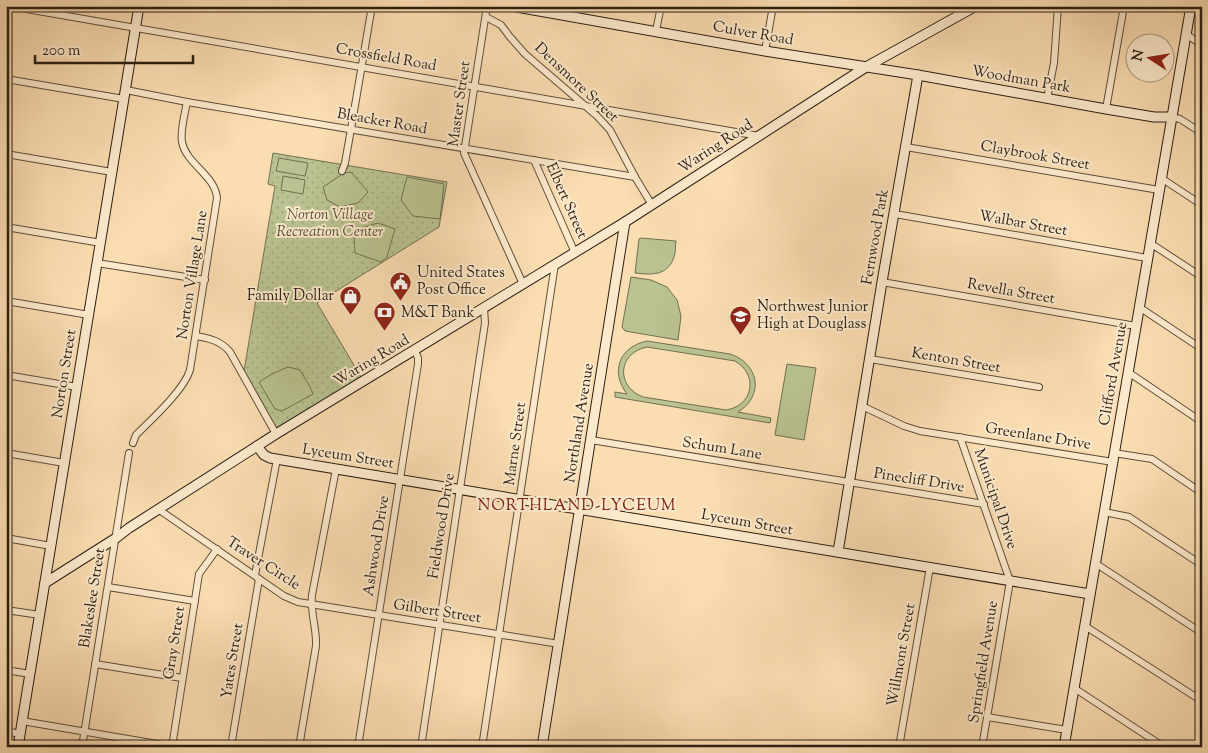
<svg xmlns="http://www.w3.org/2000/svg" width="1208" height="753" viewBox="0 0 1208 753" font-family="'Sorts Mill Goudy',serif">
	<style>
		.grass { fill: url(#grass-dots); stroke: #727052 }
		.garden { fill: #b9c290; stroke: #727052; fill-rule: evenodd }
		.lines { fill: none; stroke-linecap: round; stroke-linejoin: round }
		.street-casing { stroke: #5f4e3b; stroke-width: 8 }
		.secondary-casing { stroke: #2b1f14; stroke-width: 11 }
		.street { stroke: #fce9cc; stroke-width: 6 }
		.secondary { stroke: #fce9cc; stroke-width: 9 }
		.labels { text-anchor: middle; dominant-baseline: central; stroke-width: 4; stroke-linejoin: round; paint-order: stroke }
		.street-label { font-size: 15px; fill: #2b1f14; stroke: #fce9cc }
		.park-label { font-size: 15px; font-style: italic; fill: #565039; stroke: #fce9cc }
		.poi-label { font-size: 15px; fill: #2b1f14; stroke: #fce9cc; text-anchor: start }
		.neighbourhood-label { font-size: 16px; letter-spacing: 1px; fill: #7a1f14; stroke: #fce9cc }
	</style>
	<defs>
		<pattern id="grass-dots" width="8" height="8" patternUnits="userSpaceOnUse" patternTransform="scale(1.25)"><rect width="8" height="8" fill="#b9c290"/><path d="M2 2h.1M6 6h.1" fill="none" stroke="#9fa67b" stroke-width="1.8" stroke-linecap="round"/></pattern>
	</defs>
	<rect width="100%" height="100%" fill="#faddb1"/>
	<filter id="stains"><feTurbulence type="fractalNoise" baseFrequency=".004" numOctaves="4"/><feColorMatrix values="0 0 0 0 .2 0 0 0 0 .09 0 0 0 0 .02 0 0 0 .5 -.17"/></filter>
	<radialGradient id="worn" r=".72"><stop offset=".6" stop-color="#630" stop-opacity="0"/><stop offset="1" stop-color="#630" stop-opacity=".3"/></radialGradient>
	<path class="grass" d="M273 153 447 182 439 227 317 303 361 377 280 427 277 428 275 426 244 371 275 186 268 184Z"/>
	<g class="garden">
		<path d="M279 158 308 163 305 176 276 171Z"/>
		<path d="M351 172 368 192 358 203 340 207 327 200 323 187 344 173Z"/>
		<path d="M283 176 305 180 303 194 281 190Z"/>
		<path d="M407 177 444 184 440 219 413 216 401 200Z"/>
		<path d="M378 223 395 229 387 257 381 262 355 253 354 237 361 228Z"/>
		<path d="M641 238 676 241C675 246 676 252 674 257 668 276 651 275 635 273L639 239Z"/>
		<path d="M631 277 651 280 667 287 677 300 681 316 678 340 625 331 622 327Z"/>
		<path d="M647 341 730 354C750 360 763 381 750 401 747 406 742 409 738 412L771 418 770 423 615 397V392L627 394C610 372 619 347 647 341ZM647 347 735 361C759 375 753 406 726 410L643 397C615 386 618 353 647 347Z"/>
		<path d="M787 364 816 368 804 440 775 435Z"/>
		<path d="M288 367 300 370 309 385 313 394 282 411 275 409 259 382 272 374Z"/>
	</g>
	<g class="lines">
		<defs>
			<g id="street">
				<path d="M9 6 759 136"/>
				<path d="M487 6 464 153 523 284"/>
				<path d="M486 17 501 25 510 37 525 54 597 116 610 130 635 177 652 205"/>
				<path d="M656 31 661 6"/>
				<path d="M1186 34 1202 45"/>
				<path d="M765 51 773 6"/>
				<path d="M6 79 124 99"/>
				<path d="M126 90 187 102 635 177"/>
				<path d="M1047 99 1054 63 1058 6"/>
				<path d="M1106 109 1124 6"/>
				<path d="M1171 117 1180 119 1202 133"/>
				<path d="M906 147 1159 190"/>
				<path d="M6 154 112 172"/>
				<path d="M534 160 575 253"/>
				<path d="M342 171 345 163 351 129 372 6"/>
				<path d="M1161 178 1202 205"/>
				<path d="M895 214 1147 258"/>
				<path d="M6 227 101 243"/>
				<path d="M1150 243 1202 277"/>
				<path d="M97 263 205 280"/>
				<path d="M882 282 1136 326"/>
				<path d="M6 301 89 315"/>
				<path d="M1139 307 1202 349"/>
				<path d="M196 336C209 338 221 341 230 352L276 434"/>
				<path d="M870 359 1039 387"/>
				<path d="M1128 372 1202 422"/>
				<path d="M6 375 77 387"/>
				<path d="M862 406 904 426 920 431 1113 462"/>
				<path d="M960 437 1010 581 982 747"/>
				<path d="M591 440 984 504"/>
				<path d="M133 443 136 435C152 419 184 390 190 370L217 198C215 175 186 164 182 142 180 131 185 113 187 102"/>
				<path d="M6 453 64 463"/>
				<path d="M1114 453 1152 459 1202 493"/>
				<path d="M158 509 284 596 298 602 559 644"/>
				<path d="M1104 512 1129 517 1202 565"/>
				<path d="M6 538 51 546"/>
				<path d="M1095 563 1202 633"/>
				<path d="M255 575 277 459"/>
				<path d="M108 587 195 601"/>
				<path d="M6 610 40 615"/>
				<path d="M1085 626 1202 701"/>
				<path d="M95 664 182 678"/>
				<path d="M6 670 30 674"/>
				<path d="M1074 688 1164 747"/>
				<path d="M987 717 1067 730"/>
				<path d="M22 721 175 747"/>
				<path d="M6 731 20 734"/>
				<path d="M82 747 129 453"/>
				<path d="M172 747 199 574 217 549"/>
				<path d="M231 747 259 579"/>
				<path d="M299 747 316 646C317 629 310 612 312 595L336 469"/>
				<path d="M358 747 418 364V358L415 350"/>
				<path d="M421 747 485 323 484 308"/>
				<path d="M482 747 555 264"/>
				<path d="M899 747 930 567"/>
			</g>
			<g id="secondary">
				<path d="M511 6 765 51 918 75 1106 109 1154 117H1171"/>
				<path d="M257 446 264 455 270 458 1090 594"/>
				<path d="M838 552 882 282 918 75"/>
				<path d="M45 583 116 538 129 528 276 434 625 222 866 67 976 6"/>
				<path d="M18 747 139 6"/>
				<path d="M542 747 625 222"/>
				<path d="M1064 747 1191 6"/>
			</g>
		</defs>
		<use href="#street" class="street-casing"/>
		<use href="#secondary" class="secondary-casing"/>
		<use href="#street" class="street"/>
		<use href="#secondary" class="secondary"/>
	</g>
	<defs>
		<symbol id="civic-pin" viewBox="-11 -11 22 30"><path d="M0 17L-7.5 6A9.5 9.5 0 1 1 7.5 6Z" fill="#8f2418" stroke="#fce9cc"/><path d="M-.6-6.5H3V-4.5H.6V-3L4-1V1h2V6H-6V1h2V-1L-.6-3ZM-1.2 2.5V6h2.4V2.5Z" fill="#fff"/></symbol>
		<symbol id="shop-pin" viewBox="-11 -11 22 30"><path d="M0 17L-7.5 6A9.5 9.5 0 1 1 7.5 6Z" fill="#8f2418" stroke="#fce9cc"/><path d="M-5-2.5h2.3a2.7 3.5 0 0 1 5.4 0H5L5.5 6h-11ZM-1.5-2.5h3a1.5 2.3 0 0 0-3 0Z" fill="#fff"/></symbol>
		<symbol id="bank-pin" viewBox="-11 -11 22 30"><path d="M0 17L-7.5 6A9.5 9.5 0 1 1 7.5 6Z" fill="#8f2418" stroke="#fce9cc"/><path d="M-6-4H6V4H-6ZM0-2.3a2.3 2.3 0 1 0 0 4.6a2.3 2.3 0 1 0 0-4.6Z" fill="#fff"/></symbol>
		<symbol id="school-pin" viewBox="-11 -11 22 30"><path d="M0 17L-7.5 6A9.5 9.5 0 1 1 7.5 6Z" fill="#8f2418" stroke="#fce9cc"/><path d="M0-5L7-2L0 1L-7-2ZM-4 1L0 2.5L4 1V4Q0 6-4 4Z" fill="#fff"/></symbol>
	</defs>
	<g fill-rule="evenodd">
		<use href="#civic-pin" x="388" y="270" width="25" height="34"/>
		<use href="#shop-pin" x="338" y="284" width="25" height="34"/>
		<use href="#bank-pin" x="372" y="300" width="25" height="34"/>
		<use href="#school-pin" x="728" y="304" width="25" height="34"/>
	</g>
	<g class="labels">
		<g class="street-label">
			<text transform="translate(753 34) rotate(10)">Culver Road</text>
			<text transform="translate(386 58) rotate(10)">Crossfield Road</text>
			<text transform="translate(1021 80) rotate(10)">Woodman Park</text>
			<text transform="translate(576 83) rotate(43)">Densmore Street</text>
			<text transform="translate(460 104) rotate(-82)">Master Street</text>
			<text transform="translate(382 122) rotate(10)">Bleacker Road</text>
			<text transform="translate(716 147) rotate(-33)">Waring Road</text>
			<text transform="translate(1035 156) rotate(10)">Claybrook Street</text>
			<text transform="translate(566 201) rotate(66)">Elbert Street</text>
			<text transform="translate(1023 224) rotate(10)">Walbar Street</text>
			<text transform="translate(876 237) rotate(-80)">Fernwood Park</text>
			<text transform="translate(193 275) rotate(-81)">Norton Village Lane</text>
			<text transform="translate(1011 292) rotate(10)">Revella Street</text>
			<text transform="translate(372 361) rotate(-31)">Waring Road</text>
			<text transform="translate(956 361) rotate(10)">Kenton Street</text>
			<text transform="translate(65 374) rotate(-81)">Norton Street</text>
			<text transform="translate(1114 374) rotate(-80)">Clifford Avenue</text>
			<text transform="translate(580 423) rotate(-81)">Northland Avenue</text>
			<text transform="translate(1038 437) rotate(9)">Greenlane Drive</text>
			<text transform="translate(516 444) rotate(-82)">Marne Street</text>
			<text transform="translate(722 449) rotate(9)">Schum Lane</text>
			<text transform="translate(348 457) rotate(9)">Lyceum Street</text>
			<text transform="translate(919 481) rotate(9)">Pinecliff Drive</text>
			<text transform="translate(995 499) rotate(71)">Municipal Drive</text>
			<text transform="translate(747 523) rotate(10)">Lyceum Street</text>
			<text transform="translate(442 526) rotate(-81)">Fieldwood Drive</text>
			<text transform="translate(377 546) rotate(-81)">Ashwood Drive</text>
			<text transform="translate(263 564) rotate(33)">Traver Circle</text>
			<text transform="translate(93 598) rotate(-81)">Blakeslee Street</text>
			<text transform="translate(437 612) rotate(9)">Gilbert Street</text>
			<text transform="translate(175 643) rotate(-81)">Gray Street</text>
			<text transform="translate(902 655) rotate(-80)">Willmont Street</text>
			<text transform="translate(233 661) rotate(-81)">Yates Street</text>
			<text transform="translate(984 662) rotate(-81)">Springfield Avenue</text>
		</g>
		<g class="park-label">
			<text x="330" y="215">Norton Village<tspan x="330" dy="17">Recreation Center</tspan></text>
		</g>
		<g class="poi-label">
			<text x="417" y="273">United States<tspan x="417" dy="17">Post Office</tspan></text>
			<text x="334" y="296" text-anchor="end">Family Dollar</text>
			<text x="757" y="307">Northwest Junior<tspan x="757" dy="17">High at Douglass</tspan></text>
			<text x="401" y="313">M&amp;T Bank</text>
		</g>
		<g class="neighbourhood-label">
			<text x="577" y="506">NORTHLAND-LYCEUM</text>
		</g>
	</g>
	<rect width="1208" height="753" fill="none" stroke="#faddb1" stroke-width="25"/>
	<rect x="8" y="8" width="1193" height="738" fill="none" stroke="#2b1f14" stroke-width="2.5"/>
	<rect x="12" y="12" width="1183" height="728" fill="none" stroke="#2b1f14"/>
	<g transform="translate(1150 58) rotate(282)"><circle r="24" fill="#fce9cc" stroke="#a89882"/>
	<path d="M0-4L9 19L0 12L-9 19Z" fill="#8f2418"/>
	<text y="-8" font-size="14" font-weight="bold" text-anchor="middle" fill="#2b1f14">N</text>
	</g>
	<path d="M35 55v8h158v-8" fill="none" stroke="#2b1f14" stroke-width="2.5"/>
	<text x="42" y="55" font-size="15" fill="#2b1f14" stroke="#fce9cc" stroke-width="4" paint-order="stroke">200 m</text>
	<rect width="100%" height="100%" filter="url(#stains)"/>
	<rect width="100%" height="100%" fill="url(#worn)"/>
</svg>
